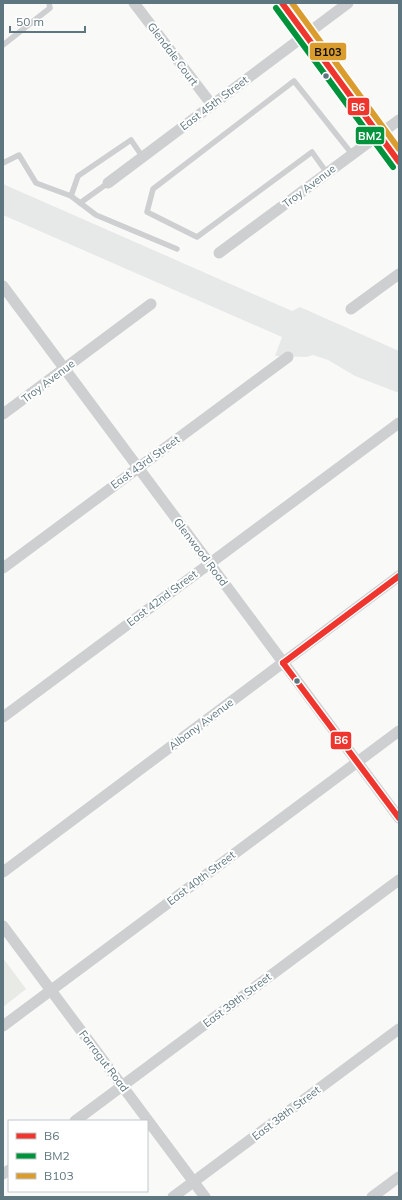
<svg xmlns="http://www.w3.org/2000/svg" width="402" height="1200" viewBox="0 0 402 1200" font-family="Mulish,sans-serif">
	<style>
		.built { fill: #e7e9e8 }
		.green { fill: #e8ebe5 }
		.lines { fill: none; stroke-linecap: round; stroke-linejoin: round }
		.service { stroke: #cdcfd0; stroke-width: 5.5 }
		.minor { stroke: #cdcfd0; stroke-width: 11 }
		.bus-1-casing { stroke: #fff; stroke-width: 9 }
		.bus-2-casing { stroke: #fff; stroke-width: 9 }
		.bus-3-casing { stroke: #fff; stroke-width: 9 }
		.bus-1 { stroke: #ee352e; stroke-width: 6 }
		.bus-2 { stroke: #00933c; stroke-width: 6 }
		.bus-3 { stroke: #db9c2e; stroke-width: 6 }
		.bus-dot { fill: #5e767f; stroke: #fff; stroke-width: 1.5 }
		.labels { text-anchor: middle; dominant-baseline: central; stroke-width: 4; stroke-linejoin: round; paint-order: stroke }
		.street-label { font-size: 11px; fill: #5e767f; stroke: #fff }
		.line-badge { stroke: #fff; stroke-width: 1.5 }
		.badge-label { font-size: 11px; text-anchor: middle; font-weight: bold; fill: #fff }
		.pale-badge-label { font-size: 11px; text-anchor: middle; font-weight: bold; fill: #111 }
	</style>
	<rect width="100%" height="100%" fill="#f9f9f8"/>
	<path class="built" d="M3 184 292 311 300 307 399 351V393L355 376 328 360 313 355 306 357 275 356 282 337 3 215Z"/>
	<path class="green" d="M3 958 26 989 3 1007Z"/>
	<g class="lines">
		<g class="service">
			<path d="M3 45 50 8 49 3"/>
			<path d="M3 163 19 155 36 183 71 196 96 215 177 249"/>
			<path d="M327 173 312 152 197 237 147 212 153 189 294 81 352 154"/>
			<path d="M71 196 78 176 131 140 142 156"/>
			<path d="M80 203 108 183"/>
		</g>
		<g class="minor">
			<path d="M134 3 212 105"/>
			<path d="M282 3 399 162"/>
			<path d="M108 183 348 3"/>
			<path d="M219 253 399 120"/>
			<path d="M3 286 399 818"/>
			<path d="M351 309 399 274"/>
			<path d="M3 414 151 304"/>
			<path d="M3 568 288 357"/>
			<path d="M3 717 399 423"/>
			<path d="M3 872 399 576"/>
			<path d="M3 926 205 1197"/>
			<path d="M3 1026 399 731"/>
			<path d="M75 1121 399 880"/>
			<path d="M3 1174 9 1170"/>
			<path d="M173 1197 399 1029"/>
			<path d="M372 1197 399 1177"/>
		</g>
		<defs>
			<g id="bus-1">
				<path d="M282 3 399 162"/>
				<path d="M283 663 399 818"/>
				<path d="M283 663 399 576"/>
			</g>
			<path id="bus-2" d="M276 8 393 167"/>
			<path id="bus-3" d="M292 3 399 149"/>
		</defs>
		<use href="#bus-1" class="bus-1-casing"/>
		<use href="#bus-2" class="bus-2-casing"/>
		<use href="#bus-3" class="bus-3-casing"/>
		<use href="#bus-1" class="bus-1"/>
		<use href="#bus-2" class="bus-2"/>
		<use href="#bus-3" class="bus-3"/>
	</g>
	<g class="bus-dot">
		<circle cx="326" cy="76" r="3.5"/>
		<circle cx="297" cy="681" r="3.5"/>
	</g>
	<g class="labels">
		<g class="street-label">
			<text transform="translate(173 54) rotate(53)">Glendale Court</text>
			<text transform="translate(214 103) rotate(-37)">East 45th Street</text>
			<text transform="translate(309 186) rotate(-37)">Troy Avenue</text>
			<text transform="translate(48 381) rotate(-37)">Troy Avenue</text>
			<text transform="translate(145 462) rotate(-36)">East 43rd Street</text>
			<text transform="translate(201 552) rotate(53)">Glenwood Road</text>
			<text transform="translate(162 598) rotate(-37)">East 42nd Street</text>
			<text transform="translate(201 724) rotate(-37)">Albany Avenue</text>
			<text transform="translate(201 878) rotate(-37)">East 40th Street</text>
			<text transform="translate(237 1000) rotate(-37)">East 39th Street</text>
			<text transform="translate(104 1061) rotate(53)">Farragut Road</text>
			<text transform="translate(286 1113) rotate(-37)">East 38th Street</text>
		</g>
	</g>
	<g class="line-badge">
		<rect x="309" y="42" width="38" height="19" rx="4" fill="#db9c2e"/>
		<rect x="347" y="97" width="23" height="19" rx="4" fill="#ee352e"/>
		<rect x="355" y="126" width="30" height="19" rx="4" fill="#00933c"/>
		<rect x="330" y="731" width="22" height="19" rx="4" fill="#ee352e"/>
	</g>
	<g class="badge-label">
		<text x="358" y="111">B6</text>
		<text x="370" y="140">BM2</text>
		<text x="341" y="744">B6</text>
	</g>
	<g class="pale-badge-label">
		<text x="328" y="56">B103</text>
	</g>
	<rect width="402" height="1200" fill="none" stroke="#5e767f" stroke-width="8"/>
	<rect x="8" y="1120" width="140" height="72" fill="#ffffff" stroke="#bfc8cc"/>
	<rect x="16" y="1133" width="20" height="6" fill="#ee352e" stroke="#bfc8cc"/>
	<text x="44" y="1140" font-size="12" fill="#5e767f">B6</text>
	<rect x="16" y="1153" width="20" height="6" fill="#00933c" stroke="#bfc8cc"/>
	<text x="44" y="1160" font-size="12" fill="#5e767f">BM2</text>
	<rect x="16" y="1173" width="20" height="6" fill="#db9c2e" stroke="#bfc8cc"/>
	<text x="44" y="1180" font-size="12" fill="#5e767f">B103</text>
	<path d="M10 26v6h75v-6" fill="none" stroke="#5e767f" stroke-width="2"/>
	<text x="16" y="26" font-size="12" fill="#5e767f" stroke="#ffffff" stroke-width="3" paint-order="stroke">50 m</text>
</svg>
